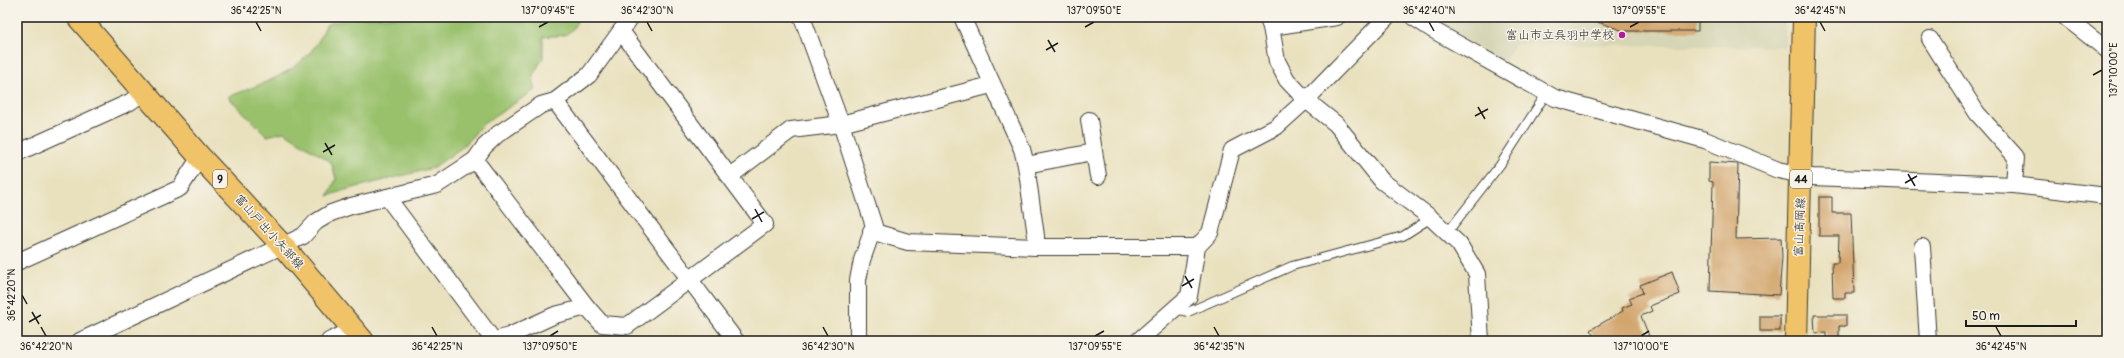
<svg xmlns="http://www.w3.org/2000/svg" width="2124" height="358" viewBox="0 0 2124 358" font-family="Pangolin,'Klee One',sans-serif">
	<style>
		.built { fill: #d6d5b5 }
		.green { fill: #99c16c; stroke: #5a6e44 }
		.building { fill: #d3a66e }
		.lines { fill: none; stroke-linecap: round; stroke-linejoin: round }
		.lane-casing { stroke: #3b3a34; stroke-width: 10 }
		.street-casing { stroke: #3b3a34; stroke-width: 18 }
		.primary-casing { stroke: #3b3a34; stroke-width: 24 }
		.lane { stroke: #fff; stroke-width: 8 }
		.street { stroke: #fff; stroke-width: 16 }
		.primary { stroke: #f0c369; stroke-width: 22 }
		.ticks { fill: none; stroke: #1c1c1c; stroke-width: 1.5 }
		.poi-dot { fill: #b5179e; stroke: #f7f3e8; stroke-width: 1.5 }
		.labels { text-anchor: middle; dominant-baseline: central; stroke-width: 3; stroke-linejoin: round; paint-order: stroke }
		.shield { fill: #f7f3e8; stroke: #5e5c59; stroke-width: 1 }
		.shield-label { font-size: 11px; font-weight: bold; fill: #1c1c1c }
		.poi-label { font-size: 12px; fill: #1c1c1c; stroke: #f7f3e8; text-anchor: end }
		.street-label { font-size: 12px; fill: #1c1c1c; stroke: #f7f3e8 }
		.neatline { fill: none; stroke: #1c1c1c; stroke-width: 1.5 }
		.ticks-label { font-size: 10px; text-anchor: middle; fill: #1c1c1c }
	</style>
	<rect width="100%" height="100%" fill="#f7f3e8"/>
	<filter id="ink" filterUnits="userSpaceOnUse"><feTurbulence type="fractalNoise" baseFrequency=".025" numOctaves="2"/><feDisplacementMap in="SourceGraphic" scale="8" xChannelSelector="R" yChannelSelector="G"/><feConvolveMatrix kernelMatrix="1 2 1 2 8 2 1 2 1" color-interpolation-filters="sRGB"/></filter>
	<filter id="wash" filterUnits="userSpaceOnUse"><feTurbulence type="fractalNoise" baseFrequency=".012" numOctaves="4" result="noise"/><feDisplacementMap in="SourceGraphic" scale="16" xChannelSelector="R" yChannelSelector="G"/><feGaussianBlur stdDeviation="0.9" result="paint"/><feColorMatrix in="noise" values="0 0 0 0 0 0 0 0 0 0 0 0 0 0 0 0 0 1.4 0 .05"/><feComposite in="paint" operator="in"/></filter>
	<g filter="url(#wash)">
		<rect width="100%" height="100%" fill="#e9e1be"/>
		<path class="built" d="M1442 17H1786L1785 47 1515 44 1504 64 1444 25Z"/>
		<path class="green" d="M348 17H579C569 40 565 34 543 37V58L533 75 535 90 483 124 464 146 433 168 345 190 328 196 336 179 331 162 284 132 267 136 228 97C268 81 310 70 326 25L333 22 344 21Z"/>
		<g id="blocks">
			<g class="building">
				<path d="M1589 17H1698V31H1624L1589 19Z"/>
				<path d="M1709 162 1738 164 1736 239 1781 238 1782 257 1779 295 1710 291 1713 182 1709 181Z"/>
				<path d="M1819 197H1832V213H1851L1854 293H1845V298H1833L1832 263H1838L1839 236H1819Z"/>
				<path d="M1672 272 1680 294 1650 306 1652 311 1641 316 1651 341H1597L1590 330 1623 311 1622 308 1632 304 1629 298 1643 293 1640 285Z"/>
				<path d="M1814 315H1846V326H1839V341H1826V332L1815 333Z"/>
				<rect x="1760" y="316" width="20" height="15"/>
			</g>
		</g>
	</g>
	<g filter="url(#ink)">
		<use href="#blocks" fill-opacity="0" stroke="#3b3a34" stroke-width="1"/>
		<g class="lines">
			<defs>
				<g id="lane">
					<path d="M1447 233 1500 165 1546 94"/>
					<path d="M1175 309 1188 312 1292 266 1403 236 1431 218"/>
				</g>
				<g id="street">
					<path d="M802 17 841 124 874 226 862 260 858 280V341"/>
					<path d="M962 17 1022 149 1026 165 1036 236V247"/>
					<path d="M1267 17 1271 27 1277 61 1287 80 1306 100 1336 124 1382 181 1431 218 1459 244 1477 274 1481 341"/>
					<path d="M1413 17 1433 30 1555 98 1705 140 1778 170 1812 177 2014 185 2107 196"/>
					<path d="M2065 17 2107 50"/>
					<path d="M1271 27 1337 17"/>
					<path d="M1930 39 1977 113 2016 157 2014 185"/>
					<path d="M555 101 736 341"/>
					<path d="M1089 120 1098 176"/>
					<path d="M17 153 130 102 144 92"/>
					<path d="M475 160 587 307 602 324 627 326 765 224 621 31"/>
					<path d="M1026 165 1093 152"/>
					<path d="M730 176 791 130 841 124 991 85"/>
					<path d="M387 197 494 341"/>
					<path d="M871 231 908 242 1036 247H1197"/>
					<path d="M1922 247 1928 341"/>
					<path d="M17 262 180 188 200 157"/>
					<path d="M80 341 303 236 316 222 331 213 351 206 437 185 475 160 484 147 498 134 541 105 555 101 589 75 631 17"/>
					<path d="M329 341 353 329"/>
					<path d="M493 341 509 336 555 315 587 307"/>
					<path d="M1138 341 1189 296 1197 247 1210 233 1232 150 1276 127 1306 100 1387 17"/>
				</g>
				<g id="primary">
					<path d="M78 17 200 157 282 245 363 341"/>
					<path d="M1796 341 1804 17"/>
				</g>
			</defs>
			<use href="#lane" class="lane-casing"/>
			<use href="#street" class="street-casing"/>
			<use href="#primary" class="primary-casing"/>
			<use href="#lane" class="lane"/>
			<use href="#street" class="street"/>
			<use href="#primary" class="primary"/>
		</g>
	</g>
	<path class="ticks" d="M256 22 261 31M647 22 652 31M1429 22 1434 31M1820 22 1825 31M539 27 548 22M1085 27 1094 22M1630 27 1639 22M1048 40 1055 52M1046 50 1058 43M2093 75 2102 70M1478 107 1485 119M1475 116 1488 109M325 143 332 155M323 152 335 145M1908 174 1915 186M1905 183 1917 176M755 209 762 222M752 219 764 212M1185 276 1192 288M1182 286 1194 279M22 295 27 304M32 312 39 324M29 322 41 315M41 327 46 336M432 327 437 336M823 327 828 336M1214 327 1219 336M1996 327 2001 336M550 336 558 331M1095 336 1104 331M1641 336 1649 331"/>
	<circle class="poi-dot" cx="1622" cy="35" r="4"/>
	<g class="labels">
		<g class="shield">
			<rect x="213" y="170" width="14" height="18" rx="3"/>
			<rect x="1790" y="170" width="22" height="18" rx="3"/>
		</g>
		<g class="shield-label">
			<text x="220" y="179">9</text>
			<text x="1801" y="179">44</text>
		</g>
		<g class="poi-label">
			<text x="1614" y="35">富山市立呉羽中学校</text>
		</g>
		<g class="street-label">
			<text transform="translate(1800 227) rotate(-88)">富山高岡線</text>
			<text transform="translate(269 232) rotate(48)">富山戸出小矢部線</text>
		</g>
	</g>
	<rect width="2124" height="358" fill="none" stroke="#f7f3e8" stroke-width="44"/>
	<path d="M1966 320v6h110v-6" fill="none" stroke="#1c1c1c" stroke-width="2"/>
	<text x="1972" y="320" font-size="12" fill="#1c1c1c" stroke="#f7f3e8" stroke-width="3" paint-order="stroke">50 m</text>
	<rect x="22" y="22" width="2080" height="314" class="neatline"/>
	<g class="ticks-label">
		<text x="256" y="14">36°42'25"N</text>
		<text x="548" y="14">137°09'45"E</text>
		<text x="647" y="14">36°42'30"N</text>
		<text x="1094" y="14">137°09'50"E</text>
		<text x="1429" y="14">36°42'40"N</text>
		<text x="1639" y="14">137°09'55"E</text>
		<text x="1820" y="14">36°42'45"N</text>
		<text transform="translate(2113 70) rotate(-90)" y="4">137°10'00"E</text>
		<text transform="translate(11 295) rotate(-90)" y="4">36°42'20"N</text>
		<text x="46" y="350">36°42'20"N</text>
		<text x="437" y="350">36°42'25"N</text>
		<text x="550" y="350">137°09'50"E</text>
		<text x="828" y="350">36°42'30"N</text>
		<text x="1095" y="350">137°09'55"E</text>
		<text x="1219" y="350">36°42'35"N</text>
		<text x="1641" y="350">137°10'00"E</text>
		<text x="2001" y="350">36°42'45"N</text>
	</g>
</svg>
